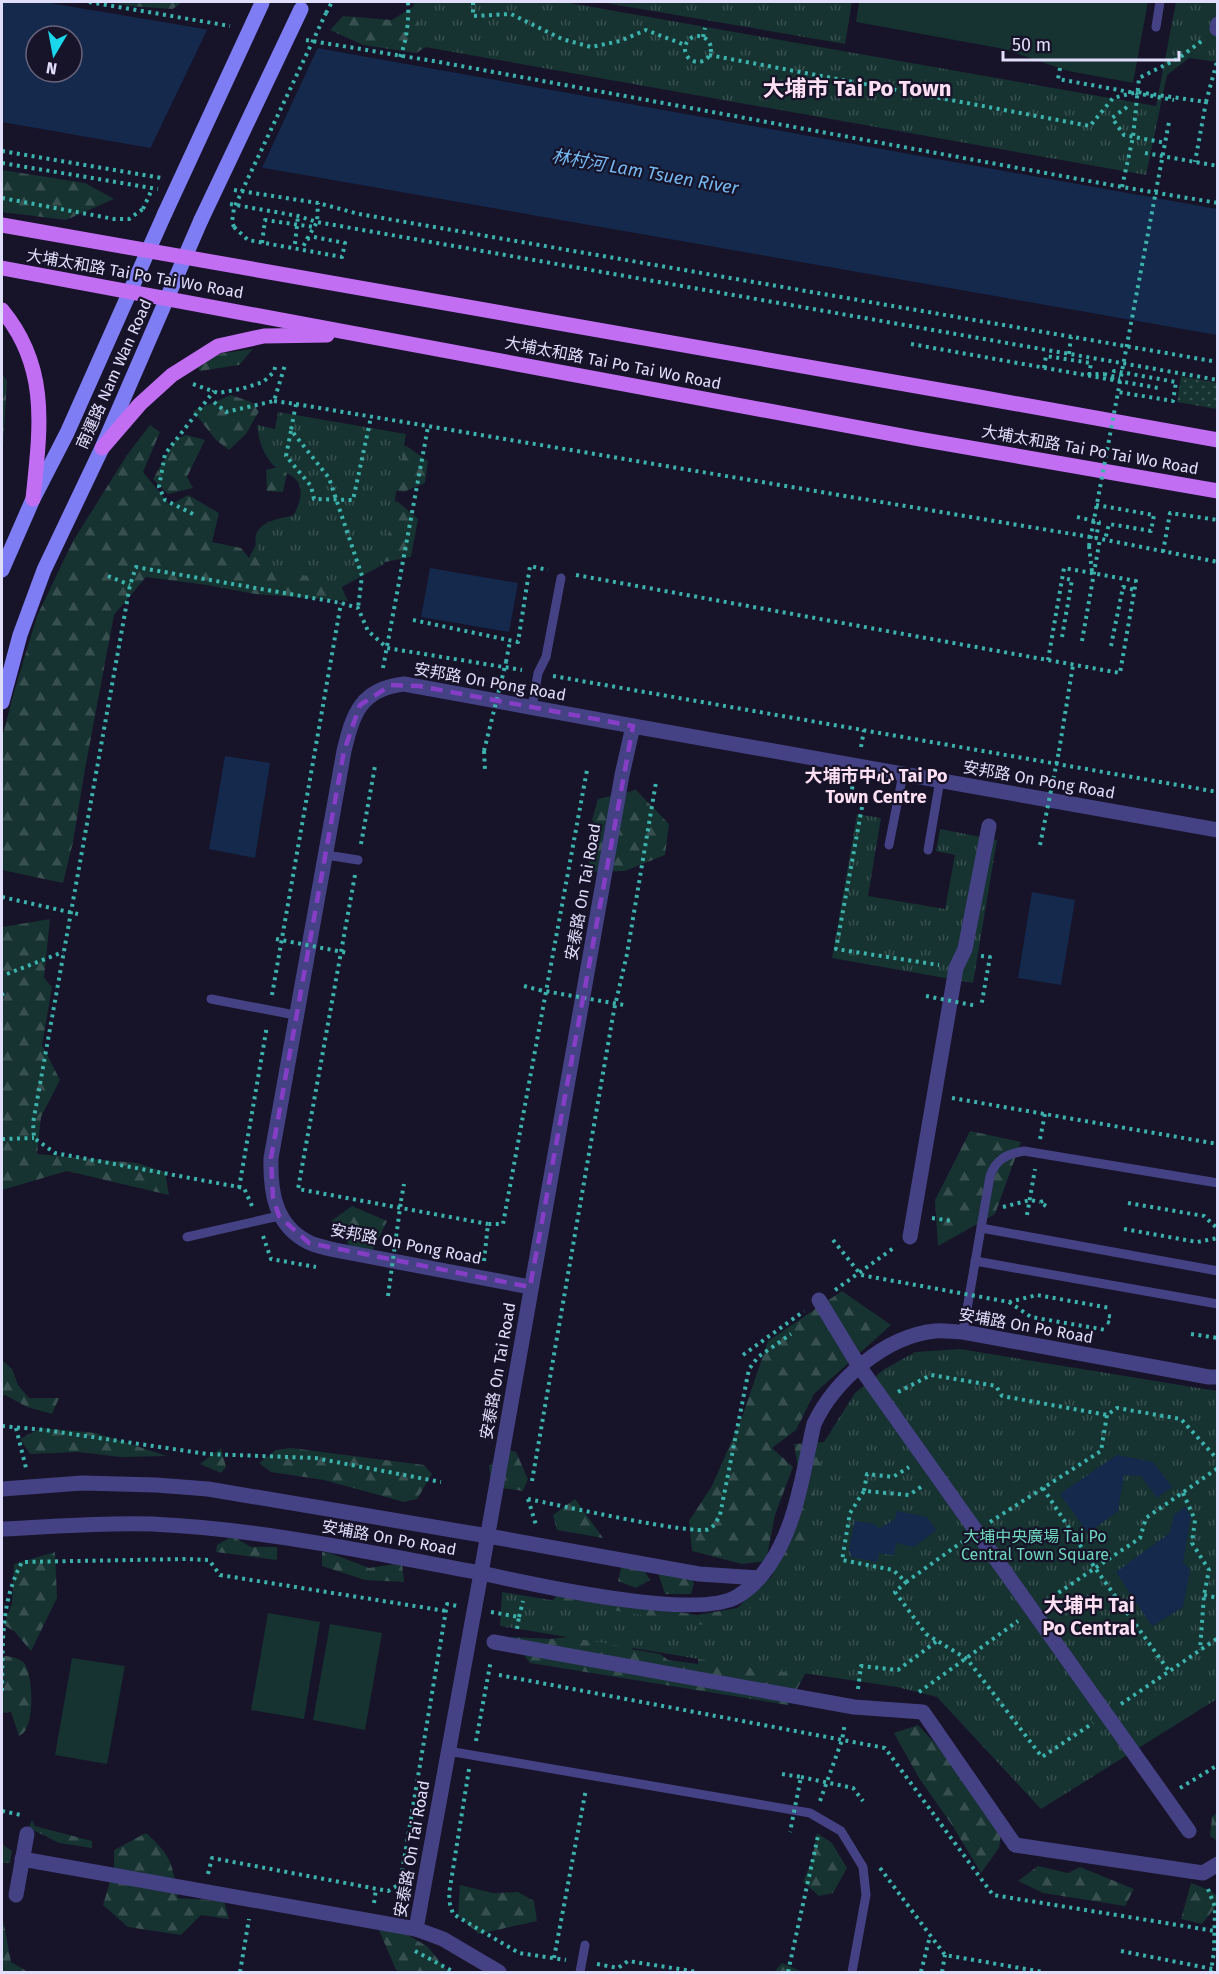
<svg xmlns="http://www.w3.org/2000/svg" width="1219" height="1974" viewBox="0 0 1219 1974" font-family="'Fira Sans','Noto Sans TC',sans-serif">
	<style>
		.grass { fill: url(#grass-dots) }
		.forest { fill: url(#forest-firs); fill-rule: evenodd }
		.park { fill: url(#park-tufts) }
		.pitch { fill: #163231 }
		.water { fill: #14294c; fill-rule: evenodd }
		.pier { fill: #171329 }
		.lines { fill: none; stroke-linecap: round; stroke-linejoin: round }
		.path { stroke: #3bb2ab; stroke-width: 4; stroke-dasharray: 3 4.5; stroke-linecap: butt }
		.service { stroke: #444284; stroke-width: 9 }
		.pedestrian { stroke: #444284; stroke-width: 15 }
		.minor { stroke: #444284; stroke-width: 15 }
		.tertiary { stroke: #444284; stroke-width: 15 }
		.secondary { stroke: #7f7df4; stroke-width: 15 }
		.primary { stroke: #c16ef3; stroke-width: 15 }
		.path-bridge { stroke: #3bb2ab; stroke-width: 4; stroke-dasharray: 3 4.5; stroke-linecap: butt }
		.secondary-bridge { stroke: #7f7df4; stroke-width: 15 }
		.marked { fill: none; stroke: #853ec5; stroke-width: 4.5; stroke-dasharray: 12 8; stroke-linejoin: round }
		.labels { text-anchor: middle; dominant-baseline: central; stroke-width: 4.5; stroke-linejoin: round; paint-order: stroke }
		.street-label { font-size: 16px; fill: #e1defc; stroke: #171329 }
		.park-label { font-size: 16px; fill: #6ed7bd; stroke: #171329 }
		.water-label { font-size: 18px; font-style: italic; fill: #75b9f3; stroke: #171329 }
		.neighbourhood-label { font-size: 18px; font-weight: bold; fill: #fcdff2; stroke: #171329 }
		.quarter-label { font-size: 20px; font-weight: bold; fill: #fcdff2; stroke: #171329 }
		.district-label { font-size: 22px; font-weight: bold; fill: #fcdff2; stroke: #171329 }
	</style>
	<defs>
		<pattern id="grass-dots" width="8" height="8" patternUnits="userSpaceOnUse" patternTransform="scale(1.5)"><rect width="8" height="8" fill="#163231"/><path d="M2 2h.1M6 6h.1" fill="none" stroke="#384f50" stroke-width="1.8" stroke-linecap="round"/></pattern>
		<pattern id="forest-firs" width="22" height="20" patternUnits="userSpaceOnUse" patternTransform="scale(1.5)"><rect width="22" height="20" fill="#163231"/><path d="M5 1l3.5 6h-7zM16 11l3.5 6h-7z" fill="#384f50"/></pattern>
		<pattern id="park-tufts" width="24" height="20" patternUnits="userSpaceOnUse" patternTransform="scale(1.5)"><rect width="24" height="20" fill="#163231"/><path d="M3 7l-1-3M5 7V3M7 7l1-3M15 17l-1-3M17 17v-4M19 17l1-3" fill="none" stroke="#384f50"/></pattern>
	</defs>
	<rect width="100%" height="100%" fill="#171329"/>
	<path class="grass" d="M1181 376 1217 383V409L1177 402Z"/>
	<g class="forest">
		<path d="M109 2H182L173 9 129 6Z"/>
		<path d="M419 3 459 27 416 53 363 45 330 30 343 16 392 20Z"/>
		<path d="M2 170 85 183 114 199 66 220 2 212Z"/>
		<path d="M253 349 239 365 200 371 195 364 223 353Z"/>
		<path d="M2 374 7 381 2 463Z"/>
		<path d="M231 395 251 402 259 411 246 434 229 450 216 440 193 411Z"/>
		<path d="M150 425 160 432 143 472 170 505 188 495 219 513 212 542 241 548 249 558 268 521 333 569 348 601 255 594 207 585 146 577 114 615 85 769 73 842 63 883 2 870V738L14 692 37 616 73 541 127 455Z"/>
		<path d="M186 435 205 440 187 477 193 488 168 494 153 479 176 439Z"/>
		<path d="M385 439 408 447 428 461 425 483 404 492 380 487Z"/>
		<path d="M289 464 283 492 267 491 266 470Z"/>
		<path d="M397 501 418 519 411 557 385 562 366 542 367 512Z"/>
		<path d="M636 790 669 824 665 855 625 871 588 872 591 849 601 830 592 820 598 799Z"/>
		<path d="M50 919 44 978 52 987 42 1045 60 1080 41 1117 37 1154 137 1163 165 1172 169 1195 67 1171 2 1190V927Z"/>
		<path d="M970 1131 1021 1142 995 1214 938 1246 935 1200Z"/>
		<path d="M352 1206 387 1221 370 1256 356 1254 331 1221Z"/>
		<path d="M842 1291 891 1325 814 1394 796 1430 772 1448 793 1467 775 1515 766 1561 742 1564 692 1551 689 1521 712 1486 742 1417 768 1341Z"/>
		<path d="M2 1353 3 1361 12 1369 18 1385 29 1398H59L52 1414 27 1407 5 1395 2 1396Z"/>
		<path d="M41 1428 96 1433 167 1456 121 1457 78 1452 30 1454 20 1439Z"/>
		<path d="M837 1441 813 1660 788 1705 530 1663 511 1637 551 1639 574 1636 546 1608 560 1592 697 1615 737 1608 772 1576 787 1508 798 1468 794 1444ZM638 1639 698 1648V1664L668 1660 660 1654 632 1649Z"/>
		<path d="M221 1448 226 1467 221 1473 200 1464Z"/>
		<path d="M291 1448 424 1465 432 1474 417 1499 404 1502 324 1480 271 1472 259 1463 276 1450Z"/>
		<path d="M509 1450 516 1452 528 1479 523 1491 502 1488 491 1481 489 1466Z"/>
		<path d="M575 1499 603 1538 557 1530 553 1515Z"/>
		<path d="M232 1536 251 1547H277V1560L216 1552 217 1545Z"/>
		<path d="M55 1552 57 1598 31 1651 14 1631 4 1625 12 1603 14 1564Z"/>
		<path d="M322 1552 330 1553 369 1568 402 1563 404 1582 365 1580 322 1566Z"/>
		<path d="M622 1564 643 1568 650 1580 636 1588 618 1581Z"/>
		<path d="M682 1567 694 1583 691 1594H665L658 1573Z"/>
		<path d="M2 1656C9 1656 18 1657 24 1663 33 1675 34 1716 26 1729 25 1732 22 1734 19 1736L11 1712 2 1713Z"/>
		<path d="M918 1725 949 1758 1001 1833 999 1848 981 1873 952 1825 919 1778 894 1733Z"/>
		<path d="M1217 1813V1841L1210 1836 1212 1817Z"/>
		<path d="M32 1820 35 1826 92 1841V1848L59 1843 29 1828Z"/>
		<path d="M146 1833C173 1857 172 1864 178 1898L224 1901 229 1919 201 1915 181 1935 128 1927 103 1905 114 1868V1850Z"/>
		<path d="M817 1833 832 1843 847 1868 833 1893 819 1896 803 1882 812 1860Z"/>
		<path d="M2 1844 12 1851 10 1863H2Z"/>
		<path d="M1038 1866 1068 1873 1080 1867 1134 1889 1125 1906 1043 1893 1018 1881Z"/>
		<path d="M1191 1883 1209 1890 1217 1896V1905L1202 1924 1181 1919Z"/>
		<path d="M460 1885 493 1893 518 1892 534 1901 537 1921 479 1934 458 1916Z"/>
		<path d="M2 1918 3 1919 11 1962 28 1972H2Z"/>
		<path d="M379 1930 403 1932 428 1947 448 1972H403L396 1970Z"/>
		<path d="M782 1963 803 1972H774Z"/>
	</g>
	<g class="park">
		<path d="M413 2H564L1156 106 1176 2H1217V62L1189 58 1167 75 1146 175 425 47Z"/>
		<path d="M600 2H852L845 44Z"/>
		<path d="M278 412 406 434 384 564 338 589 313 585 314 577 262 568C263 556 258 555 256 545 251 523 278 518 293 516 300 504 306 487 293 477 286 472 278 470 272 464 262 452 259 441 257 425L275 429Z"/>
		<path d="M857 814 881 818 868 896 945 909 955 855 936 851 940 829 997 840 973 983 832 958Z"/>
		<path d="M960 1349 1217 1391V1699L1041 1809 937 1697 897 1687 809 1674 771 1671 500 1626 502 1592 703 1625 751 1608 804 1548 824 1442 855 1393 883 1370 915 1352Z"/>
	</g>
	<g class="pitch">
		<path d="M859 2H1148L1133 83 1068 71 1004 49 856 22Z"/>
		<path d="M268 1613 320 1622 304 1719 251 1710Z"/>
		<path d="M330 1624 382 1633 365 1730 313 1720Z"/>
		<path d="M72 1658 125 1666 107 1764 55 1755Z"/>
	</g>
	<g class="water">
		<path d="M2 2H44L328 50 1217 209V335L2 122ZM36 36H72V72H36Z"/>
		<path d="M430 568 518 583 509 632 421 617Z"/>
		<path d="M225 756 270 763 255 858 209 849Z"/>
		<path d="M1032 892 1075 900 1061 985 1018 978Z"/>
		<path d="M1117 1455 1153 1462 1172 1487 1157 1498 1141 1476 1124 1475 1118 1511 1088 1533 1060 1494Z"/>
		<path d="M1185 1507 1191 1516 1183 1562 1190 1570 1183 1607 1152 1626 1116 1572 1170 1533 1174 1515Z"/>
		<path d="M897 1511 927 1517 936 1530 914 1547 896 1543 894 1555 879 1553 877 1562 852 1557 849 1550 855 1521 875 1524 879 1529 895 1519Z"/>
	</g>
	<path class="pier" d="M209 26 319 45 261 170 149 151Z"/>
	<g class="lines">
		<g class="path">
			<path d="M89 2 230 26"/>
			<path d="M473 2V16L511 14 562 39 591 47 620 41 646 30 685 45"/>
			<path d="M326 13 332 2"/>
			<circle cx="698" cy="49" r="13"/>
			<path d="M703 37 705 28"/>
			<path d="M306 40 439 62 1122 187 1218 203"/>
			<path d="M709 55 1090 126 1113 98 1137 92 1206 102 1195 162"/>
			<path d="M400 57C407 40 409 19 408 2"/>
			<path d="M1206 102 1218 58"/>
			<path d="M1127 107 1112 118 1124 135 1166 143"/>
			<path d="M2 151 162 178"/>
			<path d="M1145 153 1218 166"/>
			<path d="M2 163 158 189"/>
			<path d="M1122 187 1133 137 1139 78 1179 58 1203 40"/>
			<path d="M234 190 318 203 359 214 1218 362"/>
			<path d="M2 198 114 219H129L143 209"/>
			<path d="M230 204 298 216 317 222 1218 380"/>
			<path d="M234 227 248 240 342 257 345 243 314 237 307 239 303 247"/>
			<path d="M307 239 317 222 318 203"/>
			<path d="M262 243 265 220 314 227"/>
			<path d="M295 244 298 216"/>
			<path d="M911 344 1158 388"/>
			<path d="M1069 354 1071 337"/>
			<path d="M1044 368 1046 356 1091 363 1089 376"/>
			<path d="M1088 374H1104"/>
			<path d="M1112 380 1114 371 1176 382 1173 401 1118 392"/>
			<path d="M193 384 218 393 241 389 263 382 274 372 276 363"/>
			<path d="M274 401 296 404 291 430 329 478 362 576 358 608"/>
			<path d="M214 402 226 412 274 401 285 365"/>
			<path d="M296 404 1096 538 1218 562"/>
			<path d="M291 431 286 456 311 486 314 499 353 500 371 417"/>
			<path d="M1096 505 1154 515 1151 531 1109 524 1105 540"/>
			<path d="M193 514 165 500 159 487 165 454 214 391"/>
			<path d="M1077 517 1099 522 1096 538"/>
			<path d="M1089 546 1092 572"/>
			<path d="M1163 552 1170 513 1218 520"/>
			<path d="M576 575 1120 673 1136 581 1064 568 1048 660"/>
			<path d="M108 576 130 585"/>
			<path d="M413 620 518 642 530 566 548 570"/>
			<path d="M1062 637 1072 580 1063 578"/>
			<path d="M1082 641 1100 539"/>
			<path d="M1111 646 1123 587 1135 590"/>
			<path d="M506 662 510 641"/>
			<path d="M383 668 428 427"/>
			<path d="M553 676 1218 792"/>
			<path d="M861 747 864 730"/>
			<path d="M484 751 485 770"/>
			<path d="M1059 751 1073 665"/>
			<path d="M849 804 853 784"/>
			<path d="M862 807 836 949 939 965"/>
			<path d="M361 844 375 766"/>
			<path d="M355 875 298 1189 488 1224"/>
			<path d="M981 956 990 957 981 1007"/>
			<path d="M7 974 63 952"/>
			<path d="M524 986 539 990"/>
			<path d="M2 993 3 997"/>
			<path d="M272 995 341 603"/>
			<path d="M952 1098 1218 1144"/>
			<path d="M2 1139 34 1138"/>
			<path d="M1040 1139 1045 1114"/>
			<path d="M239 1188 267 1026"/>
			<path d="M401 1201 404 1184"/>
			<path d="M1128 1203 1204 1216 1218 1229"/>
			<path d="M252 1206 244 1188 55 1153 34 1138 33 1123 130 585 136 567 341 603 358 608 368 631 387 648 522 670"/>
			<path d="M1046 1206 1040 1202 1047 1200"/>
			<path d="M1003 1207 1030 1200 1040 1202"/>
			<path d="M1027 1215 1035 1169"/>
			<path d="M932 1218 952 1221"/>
			<path d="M1124 1229 1197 1242 1218 1238"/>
			<path d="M263 1236 271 1259 316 1267"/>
			<path d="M484 1261 488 1224H503L587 770"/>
			<path d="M835 1290 895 1247"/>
			<path d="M1009 1302 1031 1317 1106 1330"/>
			<path d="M1108 1316 1114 1317"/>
			<path d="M1107 1322 1113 1324"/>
			<path d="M1191 1334 1218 1338"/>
			<path d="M743 1355 804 1311"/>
			<path d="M898 1392 931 1375 996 1386 1002 1396 1107 1415 1117 1408 1181 1419 1218 1460"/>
			<path d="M2 1426 45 1430 207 1454 315 1458 441 1482"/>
			<path d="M16 1428 26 1468"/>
			<path d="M532 1481 614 1010 627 954 656 782"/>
			<path d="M921 1487 909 1495 864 1491 850 1513 842 1560 893 1570 906 1582 895 1592 926 1634 967 1659 1042 1757 1093 1723"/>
			<path d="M1043 1488 1095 1568 1169 1671"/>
			<path d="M864 1491 867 1474 893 1477 909 1467"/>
			<path d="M1183 1493 1195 1520 1192 1543 1209 1570 1204 1595 1200 1650"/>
			<path d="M528 1499C554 1504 695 1536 709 1529 715 1526 717 1520 720 1515L749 1369 758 1357 791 1334"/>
			<path d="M528 1499 536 1525"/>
			<path d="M990 1522 1101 1451 1107 1415"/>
			<path d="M906 1582 962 1542"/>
			<path d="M1204 1595 1218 1598"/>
			<path d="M1046 1601 1140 1538 1146 1518 1218 1468"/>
			<path d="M491 1612 519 1617 517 1629"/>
			<path d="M519 1617 523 1601"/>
			<path d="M499 1675 885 1748 993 1895 1215 1931"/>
			<path d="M858 1689 861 1666 898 1670 937 1641"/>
			<path d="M2 1691C3 1645 0 1603 22 1562L186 1559 209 1560 220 1575 446 1611"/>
			<path d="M919 1692 1018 1621"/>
			<path d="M1121 1704 1218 1638"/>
			<path d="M476 1741 491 1660"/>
			<path d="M469 1769 449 1894 450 1904 453 1914 519 1953 566 1960"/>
			<path d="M1180 1788 1218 1765"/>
			<path d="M820 1801 842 1740 845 1723"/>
			<path d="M2 1811 21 1815"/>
			<path d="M880 1868 945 1955 1043 1972"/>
			<path d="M208 1874 212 1858 388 1891 400 1884"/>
			<path d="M402 1885 400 1884 447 1604 457 1606"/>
			<path d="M1208 1889 1215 1907 1214 1951 1211 1972"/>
			<path d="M374 1903 376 1889"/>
			<path d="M415 1951 454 1972"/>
			<path d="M554 1958 586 1789"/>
			<path d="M597 1964 618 1968 628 1961 698 1972"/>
			<path d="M240 1972 249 1919"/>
			<path d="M788 1972 818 1836"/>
			<path d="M921 1972 930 1936"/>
			<path d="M942 1972 945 1955"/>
		</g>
		<g class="service">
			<path d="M1156 27 1160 2"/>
			<path d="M532 707 538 673 546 657 561 578"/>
			<path d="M889 845 903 774"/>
			<path d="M928 850 940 780"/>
			<path d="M326 855 358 860"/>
			<path d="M211 999 295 1015"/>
			<path d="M981 1228 1218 1271"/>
			<path d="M187 1237 279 1216"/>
			<path d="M975 1261 1218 1304"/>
			<path d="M963 1332 990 1176C996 1159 1007 1154 1024 1151L1218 1183"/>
			<path d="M448 1751 810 1813 841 1831 863 1867 866 1895 852 1972"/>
			<path d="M580 1972 585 1945"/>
		</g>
		<g class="pedestrian">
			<path d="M1217 29 1218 24"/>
			<path d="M910 1237 956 968 965 949 989 826"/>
			<path d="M819 1300 859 1366 1189 1831"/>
			<path d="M494 1642 854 1707 923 1712 1015 1845 1203 1873 1218 1864"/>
		</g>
		<g class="minor">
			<path d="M530 1287 335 1250C326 1248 316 1246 308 1242 275 1225 270 1192 271 1158L344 751C353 713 361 689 404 684L633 726"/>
			<path d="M488 1536 699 1574 759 1578"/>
			<path d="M22 1859 416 1929"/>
			<path d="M16 1895 27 1834"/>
			<path d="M499 1972 443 1939 416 1929 481 1573C531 1584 697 1622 738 1596 750 1589 762 1576 770 1564 797 1524 803 1471 814 1424 834 1381 885 1336 935 1331 944 1330 954 1332 963 1332L1209 1377H1218"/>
		</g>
		<g class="tertiary">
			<path d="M2 1489 82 1483 156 1485 208 1489 488 1536"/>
			<path d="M2 1529C51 1527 102 1522 152 1524 263 1529 372 1553 481 1573L622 775 633 726 1218 830"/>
		</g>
		<g class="secondary">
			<path d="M2 570 33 499 67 433 165 213"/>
			<path d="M2 702 20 635 44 570 102 448 201 220"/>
		</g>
		<g class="primary">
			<path d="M2 225 979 397 1218 440"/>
			<path d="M2 268 919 439 1218 491"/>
			<path d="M2 310C50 368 40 429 33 499"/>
			<path d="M102 448 140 404 172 375 218 346 264 336 327 335"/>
		</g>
		<g class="path-bridge">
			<path d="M1060 68 1058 79 1174 100"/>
			<path d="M143 209 152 189"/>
			<path d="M234 227 232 222 234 208 326 13"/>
			<path d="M1104 374 1120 378"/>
			<path d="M1089 546 1169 122"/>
			<path d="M484 751 506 662"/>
			<path d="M1040 845 1059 751"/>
			<path d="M2 897 78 914"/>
			<path d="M276 939 348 953"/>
			<path d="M539 990 624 1005"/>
			<path d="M926 996 977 1006"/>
			<path d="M833 1240 861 1275 1009 1302 1037 1295 1110 1308"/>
			<path d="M388 1296 401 1201"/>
			<path d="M782 1774 801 1777 790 1832"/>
			<path d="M801 1777 853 1788 863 1801"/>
			<path d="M1121 1951 1218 1970"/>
		</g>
		<g class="secondary-bridge">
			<path d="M165 213 262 3"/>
			<path d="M201 220 301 9"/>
		</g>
	</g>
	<path class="marked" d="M391 685 419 686 633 726 530 1287 309 1243 279 1216 273 1198 271 1158 344 751 360 705Z"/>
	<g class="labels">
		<g class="street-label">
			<text transform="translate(135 274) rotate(10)">大埔太和路 Tai Po Tai Wo Road</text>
			<text transform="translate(613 363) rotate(11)">大埔太和路 Tai Po Tai Wo Road</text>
			<text transform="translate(114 374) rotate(-66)">南運路 Nam Wan Road</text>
			<text transform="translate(1090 450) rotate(10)">大埔太和路 Tai Po Tai Wo Road</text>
			<text transform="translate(490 682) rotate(10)">安邦路 On Pong Road</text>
			<text transform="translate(1039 780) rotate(10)">安邦路 On Pong Road</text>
			<text transform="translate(583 892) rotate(-80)">安泰路 On Tai Road</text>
			<text transform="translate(406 1244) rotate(11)">安邦路 On Pong Road</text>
			<text transform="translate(1026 1326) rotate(10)">安埔路 On Po Road</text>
			<text transform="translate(498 1371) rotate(-80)">安泰路 On Tai Road</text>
			<text transform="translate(389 1538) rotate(10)">安埔路 On Po Road</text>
			<text transform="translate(412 1849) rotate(-80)">安泰路 On Tai Road</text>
		</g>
		<g class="park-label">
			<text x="1035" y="1536">大埔中央廣場 Tai Po<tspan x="1035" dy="18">Central Town Square</tspan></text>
		</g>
		<g class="water-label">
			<text transform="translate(645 172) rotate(10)">林村河 Lam Tsuen River</text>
		</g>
		<g class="neighbourhood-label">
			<text x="876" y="776">大埔市中心 Tai Po<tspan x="876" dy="21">Town Centre</tspan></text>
		</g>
		<g class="quarter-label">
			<text x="1089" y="1605">大埔中 Tai<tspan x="1089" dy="23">Po Central</tspan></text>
		</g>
		<g class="district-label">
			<text x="857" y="88">大埔市 Tai Po Town</text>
		</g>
	</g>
	<rect width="1219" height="1974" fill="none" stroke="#e1defc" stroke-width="6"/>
	<g transform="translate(54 54) rotate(190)"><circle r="28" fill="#171329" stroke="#68647d" stroke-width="1.5"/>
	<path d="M0-4.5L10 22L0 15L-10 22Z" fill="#1ad7eb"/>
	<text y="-9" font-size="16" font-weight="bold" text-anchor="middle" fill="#e1defc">N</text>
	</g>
	<path d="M1003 51v9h176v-9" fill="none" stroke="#e1defc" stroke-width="3"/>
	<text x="1012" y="51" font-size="18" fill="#e1defc" stroke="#171329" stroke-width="4.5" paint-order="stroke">50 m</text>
</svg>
